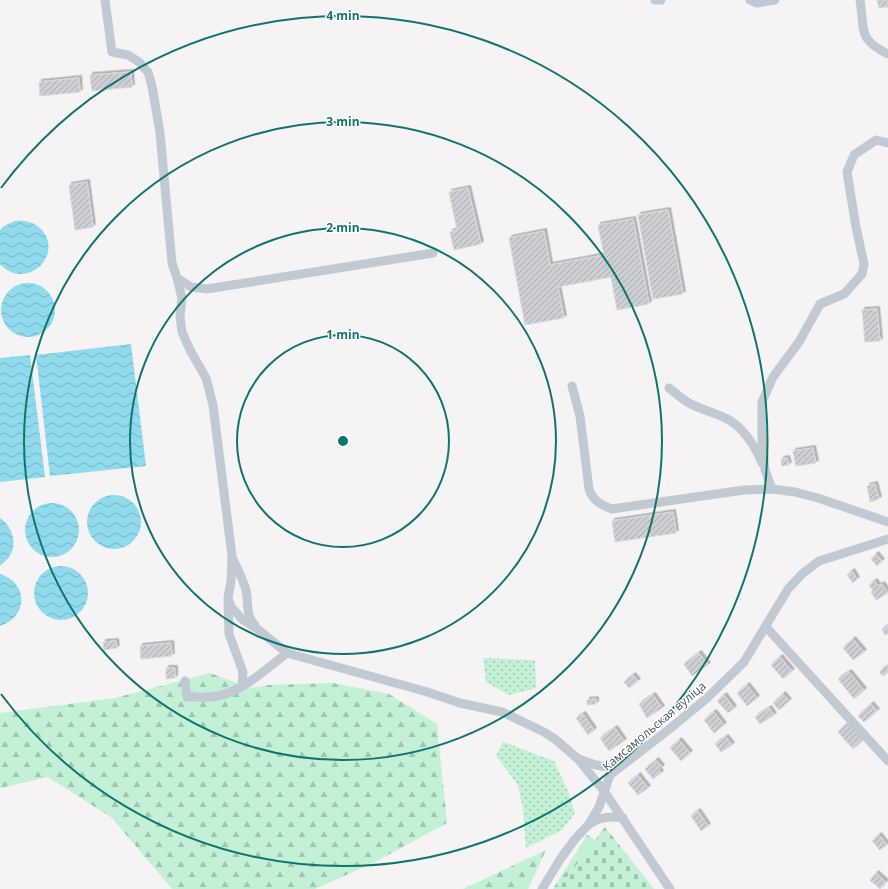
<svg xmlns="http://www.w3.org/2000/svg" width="888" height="889" viewBox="0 0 888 889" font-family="'Open Sans',sans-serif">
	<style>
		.grass { fill: url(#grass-dots) }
		.forest { fill: url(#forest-firs) }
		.cemetery { fill: url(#cemetery-stones) }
		.water { fill: url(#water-waves) }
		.building { fill: url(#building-hatch); stroke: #d7d9de; filter: url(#shadow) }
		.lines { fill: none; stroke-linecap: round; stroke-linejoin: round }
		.minor { stroke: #c1cad2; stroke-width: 9 }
		.ring { fill: none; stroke: #0f766e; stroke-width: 2 }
		.labels { text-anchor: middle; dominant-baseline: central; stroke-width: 3; stroke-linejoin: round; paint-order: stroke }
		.street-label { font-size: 12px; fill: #4a5661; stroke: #fff }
		.centre { fill: #0f766e; stroke: #fff; stroke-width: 2 }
		.ring-label { font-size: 12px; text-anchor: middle; font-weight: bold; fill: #0f766e; stroke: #fff; stroke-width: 3; stroke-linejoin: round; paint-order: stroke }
	</style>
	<defs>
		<pattern id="grass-dots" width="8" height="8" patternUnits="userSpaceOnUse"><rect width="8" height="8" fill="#c3f1d5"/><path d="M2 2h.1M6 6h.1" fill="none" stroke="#a0c6b0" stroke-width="1.8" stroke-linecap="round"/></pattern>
		<pattern id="forest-firs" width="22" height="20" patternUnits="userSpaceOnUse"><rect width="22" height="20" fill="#c3f1d5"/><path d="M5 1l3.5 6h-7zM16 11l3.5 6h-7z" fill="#a0c6b0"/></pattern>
		<pattern id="cemetery-stones" width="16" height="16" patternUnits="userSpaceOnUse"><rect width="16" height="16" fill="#c3f1d5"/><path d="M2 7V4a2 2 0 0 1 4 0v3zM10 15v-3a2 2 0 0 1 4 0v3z" fill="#a0c6b0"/></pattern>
		<pattern id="water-waves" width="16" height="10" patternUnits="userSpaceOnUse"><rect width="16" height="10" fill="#90daee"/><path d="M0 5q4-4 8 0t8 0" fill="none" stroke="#78b4c4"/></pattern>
		<pattern id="building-hatch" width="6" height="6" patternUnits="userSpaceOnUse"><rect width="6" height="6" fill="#cdcfd5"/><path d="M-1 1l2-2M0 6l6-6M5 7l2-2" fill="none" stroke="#a8abb0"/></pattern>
		<filter id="shadow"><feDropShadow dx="2.5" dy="-2.5" stdDeviation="0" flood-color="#0004"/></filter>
	</defs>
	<rect width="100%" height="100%" fill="#f5f3f3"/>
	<g class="grass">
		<path d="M483 658 535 660 536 688 509 695 486 682Z"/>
		<path d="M503 742 554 761 568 791 575 813 562 830 526 848 523 810 518 785 496 756Z"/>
	</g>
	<g class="forest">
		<path d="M210 673 250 688 258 687 268 685 333 683 389 694 437 724 447 823 375 862 315 889H172L112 818 48 777 0 788V713L115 698Z"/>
		<path d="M587 835 622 856 648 889H553Z"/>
		<path d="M546 850 528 889H463Z"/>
	</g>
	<path class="cemetery" d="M605 827 654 889H558Z"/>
	<g class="water">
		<path d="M15 221C25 220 34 222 41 229 65 255 26 292 0 264V230L4 226Z"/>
		<circle cx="28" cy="310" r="27"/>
		<path d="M131 344 146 466 50 476 36 355Z"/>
		<path d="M30 355 45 477 0 482V358Z"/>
		<circle cx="114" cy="522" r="27"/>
		<circle cx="52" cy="530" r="27"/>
		<path d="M0 518C17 530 19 554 0 565Z"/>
		<circle cx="61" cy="593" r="27"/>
		<path d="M0 574C29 583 28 617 0 626Z"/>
	</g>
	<g class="building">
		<path d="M877 0H888V7L879 8Z"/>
		<path d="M131 72 132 87 92 91 90 75Z"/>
		<path d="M79 78 80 92 40 96 39 82Z"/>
		<path d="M87 182 93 227 75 230 69 185Z"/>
		<path d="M468 188 481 244 454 250 450 232 457 230 449 192Z"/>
		<path d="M668 210 683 294 653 299 638 215Z"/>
		<path d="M633 219 649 304 617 310 611 277 558 287 564 318 525 325 509 238 544 231 550 265 604 255 598 225Z"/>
		<path d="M877 309 880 341 865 342 862 310Z"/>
		<path d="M813 448 816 463 796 466 793 451Z"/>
		<path d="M787 458 789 465 782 466 781 459Z"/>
		<path d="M875 484 879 499 870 502 867 486Z"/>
		<path d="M673 512 676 533 615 542 612 521Z"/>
		<path d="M876 554 882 561 877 566 871 559Z"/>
		<path d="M852 571 857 579 853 583 847 575Z"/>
		<path d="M875 581 878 586 882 584 888 593 876 600 871 592 873 591 869 585Z"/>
		<path d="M888 625V634L885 635 882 629Z"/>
		<path d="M853 639 864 652 853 660 843 648Z"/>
		<path d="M116 641 117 648 104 650 103 642Z"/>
		<path d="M171 643 172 656 141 659 140 646Z"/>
		<path d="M699 653 708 665 692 676 684 664Z"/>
		<path d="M780 657 792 671 783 679 771 665Z"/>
		<path d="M888 665V672L883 676 879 672Z"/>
		<path d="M166 668H175V678L166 679Z"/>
		<path d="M849 672 864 690 854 699 838 679Z"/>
		<path d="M633 675 638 681 629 688 624 682Z"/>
		<path d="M747 685 757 698 747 706 737 693Z"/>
		<path d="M783 694 789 701 779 710 773 703Z"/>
		<path d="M653 695 662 708 647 718 639 704Z"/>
		<path d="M724 695 734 708 728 713 717 701Z"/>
		<path d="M596 699V704L587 705V700Z"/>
		<path d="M871 704 877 711 864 722 858 716Z"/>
		<path d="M769 708 774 715 760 724 755 717Z"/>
		<path d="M714 712 724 725 714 733 704 720Z"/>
		<path d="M583 714 594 730 588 735 576 718Z"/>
		<path d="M849 721 865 738 853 749 838 732Z"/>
		<path d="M615 728 624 741 609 751 600 738Z"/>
		<path d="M726 737 732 745 721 752 715 744Z"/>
		<path d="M679 740 690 753 681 761 670 748Z"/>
		<path d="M656 760 662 767 659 770 661 773 653 779 645 769Z"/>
		<path d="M638 775 648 788 638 795 628 783Z"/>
		<path d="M698 811 708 826 701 831 691 816Z"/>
		<path d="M879 835 887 845 880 850 872 841Z"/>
		<path d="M876 873 886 882 880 889 870 880Z"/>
	</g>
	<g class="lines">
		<g class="minor">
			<path d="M105 0 112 52 128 55 139 62 148 72 152 86 160 133 172 263 177 278 191 287 207 289 433 253"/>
			<path d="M655 0H661"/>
			<path d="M750 0 757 3 775 0"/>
			<path d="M860 0C865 30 857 39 888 54"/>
			<path d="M177 278 182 298 180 316 182 332 190 350 206 378 213 405 232 556 231 581 228 598 231 607 242 619 260 631 287 653 424 691 460 703 502 712 544 732 555 739 578 759 604 791 670 889"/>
			<path d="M572 386 580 416 589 489C593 501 601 505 612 509L744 490 772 489 795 492 818 498 888 522"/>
			<path d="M669 388C676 393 682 399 689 403 700 409 712 412 723 417 741 424 755 445 762 463"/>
			<path d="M772 489 765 470 762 440V402L773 377 799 342 820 304 844 294 862 274 864 264 856 227 847 172 854 155 876 140 888 143"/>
			<path d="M234 561C238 570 243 580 246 590 249 603 245 615 255 625"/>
			<path d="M228 602 229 634 243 672 242 686"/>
			<path d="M766 627 888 761"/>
			<path d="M185 681 187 697C197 697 208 698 218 696 245 690 266 669 287 653"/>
			<path d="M579 759C593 765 606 769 621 765"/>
			<path d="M589 824C601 817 610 816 623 818"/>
			<path d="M542 889 561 858 575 839 589 824 599 807 610 775 667 731 707 698 744 662 788 589 802 574 819 561 888 539"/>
		</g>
	</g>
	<g class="ring">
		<circle cx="343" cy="441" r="106"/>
		<circle cx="343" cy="441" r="213"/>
		<circle cx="343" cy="441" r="319"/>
		<path d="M1 188A425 425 0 1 1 1 694"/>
	</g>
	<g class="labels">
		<g class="street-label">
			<text transform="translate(654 726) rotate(-40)">Камсамольская вуліца</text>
		</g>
	</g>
	<circle cx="343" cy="441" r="6" class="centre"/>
	<g class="ring-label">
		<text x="343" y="20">4 min</text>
		<text x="343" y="126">3 min</text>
		<text x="343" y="232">2 min</text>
		<text x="343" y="339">1 min</text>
	</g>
</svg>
